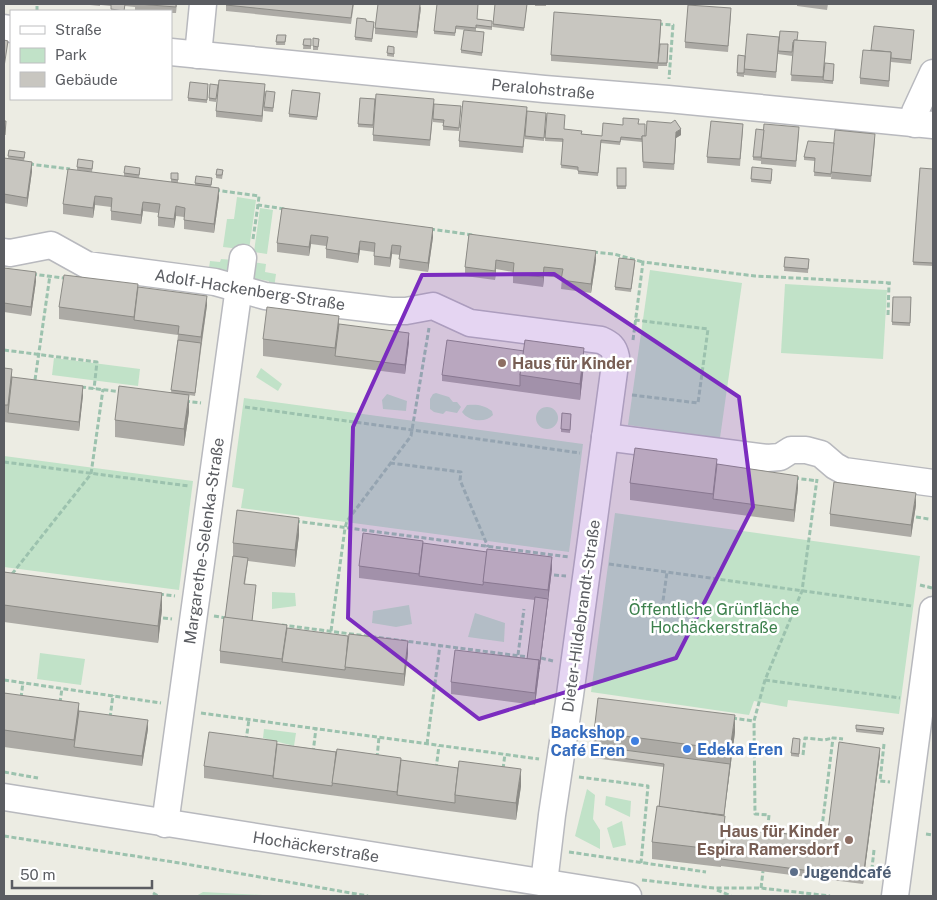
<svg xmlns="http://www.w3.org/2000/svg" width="937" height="900" viewBox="0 0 937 900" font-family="'Public Sans',sans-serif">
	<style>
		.green { fill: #c1e2c8 }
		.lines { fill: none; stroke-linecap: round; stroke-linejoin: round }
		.minor-casing { stroke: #b8b9be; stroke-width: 29 }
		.path { stroke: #9cc2ae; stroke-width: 3; stroke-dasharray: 5 2.5; stroke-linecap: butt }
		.minor { stroke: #fff; stroke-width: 26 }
		.wall { fill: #acaaa5 }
		.shaded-wall { fill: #8c8b86 }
		.building { fill: #c8c6c0; stroke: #8c8b86 }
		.marked { fill: #7b2cbf; fill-opacity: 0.2; stroke: #7b2cbf; stroke-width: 4; stroke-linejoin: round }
		.education-dot { fill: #8d6e63; stroke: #fff; stroke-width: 2 }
		.shop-dot { fill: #3f7fe0; stroke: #fff; stroke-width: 2 }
		.service-dot { fill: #5c6f8a; stroke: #fff; stroke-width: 2 }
		.labels { text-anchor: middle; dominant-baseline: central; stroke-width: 5; stroke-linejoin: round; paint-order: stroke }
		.street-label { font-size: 16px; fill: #5b5d62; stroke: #fff }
		.education-label { font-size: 16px; font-weight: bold; fill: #785e54; stroke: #fff; text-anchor: start }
		.park-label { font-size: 16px; fill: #3c804c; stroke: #fff }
		.shop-label { font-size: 16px; font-weight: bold; fill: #366cbe; stroke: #fff; text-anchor: end }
		.service-label { font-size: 16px; font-weight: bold; fill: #4e5e75; stroke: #fff; text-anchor: start }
	</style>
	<rect width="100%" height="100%" fill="#ecece3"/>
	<g class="green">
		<path d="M237 197 256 200 249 250 223 247 227 219H234Z"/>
		<path d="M260 208 273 210 267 254 254 252Z"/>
		<path d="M221 259 234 260 232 277 208 275 210 261 220 262Z"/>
		<path d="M253 262 266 264 265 272 276 274 274 288 268 287 269 281 251 278Z"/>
		<path d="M650 270 742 283 720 438 628 425Z"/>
		<path d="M785 284 887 290 883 359 781 353Z"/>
		<path d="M54 358 140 369 138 386 52 375Z"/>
		<path d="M261 368 282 384 278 391 256 377Z"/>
		<path d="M436 393 449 397 453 402H457L461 407 457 413 446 411 443 414 434 412 430 409V399L433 394Z"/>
		<path d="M387 394 407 401 406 411 383 409 382 400Z"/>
		<path d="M244 398 583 444 569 552 241 508 244 489 232 487Z"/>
		<path d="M467 405C477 404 484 405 492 411L493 415C486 423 469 422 462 412Z"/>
		<circle cx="547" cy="418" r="11"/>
		<path d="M4 456 193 481 179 590 4 567Z"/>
		<path d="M615 513 920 556 899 714 788 700 787 707 754 701 749 715 591 692Z"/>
		<path d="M272 592 295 593 296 606 272 609Z"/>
		<path d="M409 605 412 624 396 627 372 623 373 611Z"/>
		<path d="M475 613 505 623 504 642 468 637Z"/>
		<path d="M40 653 85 659 81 685 37 679Z"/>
		<path d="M264 729 296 733 294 746 263 738Z"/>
		<path d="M587 789 595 795 593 819 600 830V849L575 836Z"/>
		<path d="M606 796 631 801 630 817 605 805Z"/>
		<path d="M622 821 626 845 613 848 607 828Z"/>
		<path d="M203 892 263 895 272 896H196Z"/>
	</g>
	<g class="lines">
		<defs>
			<g id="minor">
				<path d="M4 28 11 29"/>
				<path d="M171 52 544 89 668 99 933 125"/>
				<path d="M198 55 203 4"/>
				<path d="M915 124V112L933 73"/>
				<path d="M4 252 10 253 51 245 87 265 215 282 265 296 391 311H406L433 306 470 323 601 340C610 344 614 347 616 357L570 695 552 815 544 883"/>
				<path d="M605 437 767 458 780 457 791 450H806L821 454 835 466 844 471 933 483"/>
				<path d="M4 797 628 896"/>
				<path d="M165 824 243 258"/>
				<path d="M895 896 933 610"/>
			</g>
		</defs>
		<use href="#minor" class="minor-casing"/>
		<g class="path">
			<path d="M37 11V4"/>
			<path d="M658 24 673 25 669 79"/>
			<path d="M29 164 70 169"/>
			<path d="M215 190 259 196 258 205 285 209"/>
			<path d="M430 229 473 235"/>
			<path d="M253 239 258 205"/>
			<path d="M593 252 614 254 643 262"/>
			<path d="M32 274 63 278"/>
			<path d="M888 315 889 283"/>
			<path d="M633 340 643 262 755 276 892 283"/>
			<path d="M4 350 97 362 94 389"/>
			<path d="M35 380 50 275"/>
			<path d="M81 387 122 392"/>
			<path d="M632 395 698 403 708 329 635 320"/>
			<path d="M185 401 201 403"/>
			<path d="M245 407 580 453"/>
			<path d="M4 462 189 486"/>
			<path d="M390 463 461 472 460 480 488 547"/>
			<path d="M794 478 818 481"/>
			<path d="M916 517 929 519"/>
			<path d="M295 521 569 557"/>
			<path d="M609 564 912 606"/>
			<path d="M12 574 91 474 103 389"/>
			<path d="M554 575 566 576"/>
			<path d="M920 585 932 588"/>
			<path d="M159 594 175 596"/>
			<path d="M662 608 667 572"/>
			<path d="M214 616 226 618"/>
			<path d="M163 618 172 619"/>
			<path d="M282 625 528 657"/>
			<path d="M331 631 345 528 347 521 411 436 429 328"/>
			<path d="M518 655 524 609"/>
			<path d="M541 658 553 661"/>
			<path d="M4 680 161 703"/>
			<path d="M765 680 900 698"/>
			<path d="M21 698 23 682"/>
			<path d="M60 703 62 688"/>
			<path d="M201 713 539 759"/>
			<path d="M110 718 113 695"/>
			<path d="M732 718 754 721"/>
			<path d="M246 741 249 719"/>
			<path d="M427 744 440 645"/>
			<path d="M884 744 880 781 890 782"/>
			<path d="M313 753 316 728"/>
			<path d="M803 755 805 738 824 740 833 738"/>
			<path d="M377 758 379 737"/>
			<path d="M436 769 439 746"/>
			<path d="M503 769 505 754"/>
			<path d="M4 772 38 778"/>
			<path d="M579 777 648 786 641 863"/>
			<path d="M790 832 821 835 833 738 843 739"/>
			<path d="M926 834 933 835"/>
			<path d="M767 835 769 815 755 814 754 721 765 680 802 591 817 479"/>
			<path d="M4 836 180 863 368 896"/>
			<path d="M874 850 871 877H876"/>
			<path d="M569 852 706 872"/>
			<path d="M642 880 714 888H761L830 896"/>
			<path d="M761 888 763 871"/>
			<path d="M717 890 731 896"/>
			<path d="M153 893 158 896"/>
		</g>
		<use href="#minor" class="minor"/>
	</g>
	<g class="wall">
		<path d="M80 4H100V6Z"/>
		<path d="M101 4H125L124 11H111V6L101 5Z"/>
		<path d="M125 4H177L176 13H171V11H152L135 10V7L125 6Z"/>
		<path d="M226 4H354L351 24 226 11Z"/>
		<path d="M527 4 524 31 493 27V24Z"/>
		<rect x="535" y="4" width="11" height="2"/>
		<path d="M763 4H781V5Z"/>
		<path d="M797 4H828L827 10 797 6Z"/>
		<path d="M421 7 417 38 375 34V28Z"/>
		<path d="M731 15 728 52 685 48V42Z"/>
		<path d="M477 19 492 24V30L476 28V31L456 29 455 36 434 34V31Z"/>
		<path d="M366 21 374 22 372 42 355 40V37Z"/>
		<path d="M661 26 658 69 551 61V55Z"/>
		<path d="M914 30 911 64 891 62V61L889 87 860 84V78Z"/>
		<path d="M780 31 797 40 826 49 823 83 791 81 794 45 792 56 778 54Z"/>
		<path d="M484 32 482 56 461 53V50Z"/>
		<path d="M277 35H286L285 45H276Z"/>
		<path d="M779 37 776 78 744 75V70V77L737 76 738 55 745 56Z"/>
		<path d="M313 38 319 39 318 50H313Z"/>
		<path d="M304 39H311V49H303Z"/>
		<path d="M660 44H668L667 66H658Z"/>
		<path d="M388 46 394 47V57L387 56Z"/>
		<path d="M825 63 834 64 833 84 823 83Z"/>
		<path d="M208 87 207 103 188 101V98Z"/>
		<path d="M218 88 216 102 209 101V98Z"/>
		<path d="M265 91 262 122 216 117V111Z"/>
		<path d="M275 95 273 112 264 111V107Z"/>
		<path d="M320 96 317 120 289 117V114Z"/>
		<path d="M360 98 375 99 373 128 358 127Z"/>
		<path d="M434 105 430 146 373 141V135Z"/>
		<path d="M461 106 459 131 443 130V123L433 122V119Z"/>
		<path d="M547 113 564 129 581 134 602 136 623 125 639 124 645 136 681 135 676 138 674 170 643 168 642 142 621 140 620 145 601 143 598 176 578 174V170L561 168 563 142 545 141Z"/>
		<path d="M527 114 523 153 459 147V141Z"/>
		<path d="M546 116 544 141 525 139V136Z"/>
		<path d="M743 130 740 166 707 163V157Z"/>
		<path d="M799 133 796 167 761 164V159V161L753 160V157Z"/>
		<path d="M875 140 871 182 831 179 832 166 831 177 814 176 815 161 804 160V157L834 143Z"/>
		<path d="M9 150 25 155 24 161 32 171 27 207 4 203V158L8 159Z"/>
		<path d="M93 164 92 172 77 170V167Z"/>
		<path d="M752 167 772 172 771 184 751 182Z"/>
		<rect x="617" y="168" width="9" height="21"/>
		<path d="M920 168 933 243V266L913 265Z"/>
		<path d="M140 171 139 178 171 182V173H178V183L195 185V183L212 181 211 187 219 197 214 233 184 229V217L176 216 174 228 158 226V213L143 211 141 224 111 220V207L95 205 93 218 63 214V204L124 176V173Z"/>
		<path d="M223 173 222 179 216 178V175Z"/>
		<path d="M282 208 433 237 428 272 399 268 400 255 392 254 390 267 374 265V252L360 250 358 263 326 258V246L311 244 309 256 277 252V243Z"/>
		<path d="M469 234 596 260 591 293 561 289 562 278 544 276 543 287 513 283V272L496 269 495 280 465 276V267Z"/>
		<path d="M785 257 809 259 808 273 784 271Z"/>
		<path d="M635 263 631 292 615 290V287Z"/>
		<path d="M4 268 36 281 31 316 4 312Z"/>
		<path d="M138 287 207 305 195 396 189 395V412L184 446 115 437V420L171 393 178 335 59 319V307Z"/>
		<path d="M893 297H911L910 326 892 325Z"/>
		<path d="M263 339 409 342 405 374 263 356Z"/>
		<path d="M584 365 580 400 442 381V375Z"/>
		<path d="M4 368 12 377 83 395 79 431 4 422Z"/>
		<path d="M571 414 570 433 561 432V429Z"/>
		<path d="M717 464 798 488 794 522 630 500V483Z"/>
		<path d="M916 505 911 537 830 526V514Z"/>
		<path d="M299 535 295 567 248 561 245 584 256 588 252 621 408 653 404 686 220 663V651L225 618 233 556V543Z"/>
		<path d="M423 544 552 569 535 705 451 694V682L527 659 535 600 359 578V566Z"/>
		<path d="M4 572 162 610 158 643 4 622Z"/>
		<path d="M4 693 79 711 148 729 142 766 4 747Z"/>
		<path d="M856 725 884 728 883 735 856 732Z"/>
		<path d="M594 732H735L724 815 725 826 827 839 880 754 863 884 721 866V865V867L652 859V842L659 807 664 767 593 758Z"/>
		<path d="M800 742 799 757 791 756V753Z"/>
		<path d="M277 744 401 760 521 786 516 820 204 778V766Z"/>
	</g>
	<g class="shaded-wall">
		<path d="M421 4V7L417 38V32Z"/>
		<path d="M265 84V91L262 122V116Z"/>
		<path d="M681 129V135L676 138 674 170 676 132Z"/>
		<path d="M32 162V171L27 207V198Z"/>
		<path d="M219 188V197L214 233V224Z"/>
		<path d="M95 196V205L93 218V208Z"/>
		<path d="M143 202V211L141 224V215Z"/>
		<path d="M176 206V216L174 228V219Z"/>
		<path d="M433 228V237L428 272V263Z"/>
		<path d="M311 235V244L309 256V247Z"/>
		<path d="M360 241V250L358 263V254Z"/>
		<path d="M392 245V254L390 267V258Z"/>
		<path d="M596 251V260L591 293V284Z"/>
		<path d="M496 260V269L495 280V271Z"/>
		<path d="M544 267V276L543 287V277Z"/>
		<path d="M36 272V281L31 316V307Z"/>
		<path d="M207 296V305L201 346V337Z"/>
		<path d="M339 316V333L335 356V348Z"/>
		<path d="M409 333V342L405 374V365Z"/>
		<path d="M584 348V365L580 400V384Z"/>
		<path d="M12 369V386L8 413V422V405Z"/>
		<path d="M83 386V395L79 431V422Z"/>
		<path d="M189 395V412L184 446V429Z"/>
		<path d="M798 476V488L794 522V510Z"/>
		<path d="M916 493V505L911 537V525Z"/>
		<path d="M299 518V535L295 567V550Z"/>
		<path d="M552 557V569L548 602V590Z"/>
		<path d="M162 593V610L158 643V626Z"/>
		<path d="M548 599V602L535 705V693Z"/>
		<path d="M408 641V653L404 686V674Z"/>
		<path d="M79 703V720L74 747V740Z"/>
		<path d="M735 715V732L722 832 730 764V750Z"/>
		<path d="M148 720V729L142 766V756Z"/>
		<path d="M880 748V754L863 884V878Z"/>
		<path d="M521 769V786L516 820V803Z"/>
		<path d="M725 816V832L721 859V867V850Z"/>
	</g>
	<g class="building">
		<path d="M111 4H125L124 11 111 9Z"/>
		<path d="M138 4H176V7Z"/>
		<path d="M226 4H353L351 18 226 5Z"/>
		<path d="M378 4H420L417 32 375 28Z"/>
		<path d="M437 4H478L477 19 492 21V27L476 25V28L456 26 455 33 434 31Z"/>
		<path d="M495 4H527L524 28 493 24Z"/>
		<path d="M688 5 731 8 728 46 685 42Z"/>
		<path d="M554 12 661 20 658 63 551 55Z"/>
		<path d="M357 18 366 19V21L374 22 372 39 355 37Z"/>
		<path d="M874 26 914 30 911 60 891 58V52L871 50Z"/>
		<path d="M464 30 484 32 482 53 461 50Z"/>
		<path d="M780 31 798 32 797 40H794V42H793L792 52 778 51Z"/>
		<path d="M747 34 779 37 776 72 744 69Z"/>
		<path d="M277 35H286L285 42H276Z"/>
		<path d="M313 38 319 39 318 47 313 46Z"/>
		<path d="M304 39H311V46L303 45Z"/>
		<path d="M4 40 8 41 4 67Z"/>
		<path d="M794 40 826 42 823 77 791 75Z"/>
		<path d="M660 44H668L667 63H658Z"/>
		<path d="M388 46 394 47V54L387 53Z"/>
		<path d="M863 50 891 52 889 81 860 78Z"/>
		<path d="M738 55 745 56 744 73H737Z"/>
		<path d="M825 63 834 64 833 81 823 80Z"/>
		<path d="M219 80 265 84 262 116 216 111Z"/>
		<path d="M190 82 208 84 207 100 188 98Z"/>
		<path d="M210 84 218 85 216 99 209 98Z"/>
		<path d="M292 90 320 93 317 117 289 114Z"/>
		<path d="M266 91 275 92 273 108 264 107Z"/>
		<path d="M376 94 434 99 430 140 373 135Z"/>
		<path d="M360 98 375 99 373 125 358 124Z"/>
		<path d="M463 101 527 107 523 147 459 141Z"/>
		<path d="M434 104 461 106 459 128 443 126 444 120 433 119Z"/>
		<path d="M527 111 546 113 544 138 525 136Z"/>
		<path d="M547 113 565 115 564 129 582 131 581 134 602 136 603 123 623 125V118L639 119 638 124H645V136H642V139L621 137 620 142 601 140 598 173 578 171V167L561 165 563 139 545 138Z"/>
		<path d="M675 120 681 129 676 132 674 164 643 162 642 136H646L647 121 671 123Z"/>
		<path d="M4 121H6L5 135H4Z"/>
		<path d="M711 121 743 124 740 159 707 157Z"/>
		<path d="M764 124 799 127 796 161 761 158Z"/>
		<path d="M756 129 764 130 761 157H753Z"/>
		<path d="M835 130 875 134 871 176 831 172Z"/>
		<path d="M808 141 834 143 831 174 814 172 815 158 804 157Z"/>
		<path d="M9 150 25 152 24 158 8 156Z"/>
		<path d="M4 158 32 162 27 198 4 194Z"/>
		<path d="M78 159 93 161 92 169 77 167Z"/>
		<path d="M125 166 140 168 139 175 124 173Z"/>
		<path d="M752 167 772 169 771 181 751 179Z"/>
		<rect x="617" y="168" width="9" height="18"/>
		<path d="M920 168 933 169V263L913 262Z"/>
		<path d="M68 169 219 188 214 224 184 220 185 208 176 206 174 219 158 217 160 204 143 202 141 215 111 211 112 198 95 196 93 208 63 204Z"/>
		<path d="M217 169 223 170 222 175H216Z"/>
		<path d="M171 173H178V180L171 179Z"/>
		<path d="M196 176 212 178 211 185 195 183Z"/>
		<path d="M282 208 433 228 428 263 399 259 401 246 392 245 390 258 374 256 375 243 360 241 358 254 326 249 328 237 311 235 309 247 277 243Z"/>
		<path d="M469 234 596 251 591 284 561 280 563 269 544 267 543 277 513 274 514 263 496 260 495 271 465 267Z"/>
		<path d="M785 257 809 259 808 269 784 267Z"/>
		<path d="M619 258 635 260 631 289 615 287Z"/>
		<path d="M4 268 36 272 31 307 4 303Z"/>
		<path d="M64 275 138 284 134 317 59 307Z"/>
		<path d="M138 287 207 296 201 337 178 334 179 326 134 320Z"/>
		<path d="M893 297H911L910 323 892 322Z"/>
		<path d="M267 307 339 316 335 348 263 339Z"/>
		<path d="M339 324 409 333 405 365 335 356Z"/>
		<path d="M178 340 201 343 195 393 171 390Z"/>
		<path d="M447 340 524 351 520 375V386L442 375Z"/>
		<path d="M525 340 584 348 580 384 520 375Z"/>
		<path d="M4 368 12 369 8 405H4Z"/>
		<path d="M12 377 83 386 79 422 8 413Z"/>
		<path d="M119 386 189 395 184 429 115 420Z"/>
		<path d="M562 413 571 414 570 430 561 429Z"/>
		<path d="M635 448 717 459 713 494 630 483Z"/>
		<path d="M717 464 798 476 794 510 713 499Z"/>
		<path d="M834 482 916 493 911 525 830 514Z"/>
		<path d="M237 510 299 518 295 550 233 543Z"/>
		<path d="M363 533 423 541 419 574 359 566Z"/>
		<path d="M423 543 487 552 483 585 419 576Z"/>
		<path d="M487 549 552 557 548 590 483 582Z"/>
		<path d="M233 556 248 558 244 584 256 585 252 621 225 618Z"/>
		<path d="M4 572 162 593 158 626 4 605Z"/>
		<path d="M535 597 548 599 539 669V660L527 659Z"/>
		<path d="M224 617 287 625 282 659 220 651Z"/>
		<path d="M287 628 348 636 345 670 282 662Z"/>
		<path d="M349 634 408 641 404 674 345 667Z"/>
		<path d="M455 650 539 660 535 693 451 682Z"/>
		<path d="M4 693 79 703 74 740 4 730Z"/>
		<path d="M598 698 735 715 730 750 594 732Z"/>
		<path d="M79 711 148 720 142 756 74 747Z"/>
		<path d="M856 725 884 728 883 732 856 729Z"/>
		<path d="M209 732 277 741 273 776 204 766Z"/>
		<path d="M793 738 800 739 799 754 791 753Z"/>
		<path d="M839 742 880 748 863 878 721 859 725 826 827 839Z"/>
		<path d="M277 744 336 752 332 786 273 778Z"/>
		<path d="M594 746 730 764 724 815 659 807 664 764 593 754Z"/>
		<path d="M337 749 401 758 397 792 332 783Z"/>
		<path d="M401 760 458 768 455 795V803L397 795Z"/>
		<path d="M459 761 521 769 516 803 455 795Z"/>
		<path d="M657 806 725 816 721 850 652 842Z"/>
	</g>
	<path class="marked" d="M554 274 739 397 753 507 676 658 479 719 348 618 353 427 422 275Z"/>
	<g class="education-dot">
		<circle cx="502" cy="363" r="5"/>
		<circle cx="849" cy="840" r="5"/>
	</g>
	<g class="shop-dot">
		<circle cx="635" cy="741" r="5"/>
		<circle cx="687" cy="749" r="5"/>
	</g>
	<circle class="service-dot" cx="794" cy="872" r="5"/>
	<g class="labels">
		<g class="street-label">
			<text transform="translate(543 89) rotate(5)">Peralohstraße</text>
			<text transform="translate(250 290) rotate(9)">Adolf-Hackenberg-Straße</text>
			<text transform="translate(204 541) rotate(-82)">Margarethe-Selenka-Straße</text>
			<text transform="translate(581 616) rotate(-82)">Dieter-Hildebrandt-Straße</text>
			<text transform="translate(316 847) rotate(9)">Hochäckerstraße</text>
		</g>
		<g class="education-label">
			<text x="512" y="363">Haus für Kinder</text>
			<text x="839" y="831" text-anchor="end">Haus für Kinder<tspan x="839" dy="18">Espira Ramersdorf</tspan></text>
		</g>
		<g class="park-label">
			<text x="714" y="609">Öffentliche Grünfläche<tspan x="714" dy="18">Hochäckerstraße</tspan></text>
		</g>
		<g class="shop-label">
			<text x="625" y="732">Backshop<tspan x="625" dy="18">Café Eren</tspan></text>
			<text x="697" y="749" text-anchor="start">Edeka Eren</text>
		</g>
		<g class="service-label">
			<text x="804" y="872">Jugendcafé</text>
		</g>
	</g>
	<rect width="937" height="900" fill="none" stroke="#5b5d62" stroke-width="10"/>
	<rect x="10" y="10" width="162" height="90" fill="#ffffff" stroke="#bdbec0"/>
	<rect x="20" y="26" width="25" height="8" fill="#ffffff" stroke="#bdbec0"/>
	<text x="55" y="35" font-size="15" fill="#5b5d62">Straße</text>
	<rect x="20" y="48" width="25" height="15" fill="#c1e2c8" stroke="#bdbec0"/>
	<text x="55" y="60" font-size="15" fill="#5b5d62">Park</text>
	<rect x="20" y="72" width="25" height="15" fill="#c8c6c0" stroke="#bdbec0"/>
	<text x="55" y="85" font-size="15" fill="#5b5d62">Gebäude</text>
	<path d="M12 880v8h140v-8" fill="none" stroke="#5b5d62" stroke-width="2.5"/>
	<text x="20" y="880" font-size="15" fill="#5b5d62" stroke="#ffffff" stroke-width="4" paint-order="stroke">50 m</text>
</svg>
